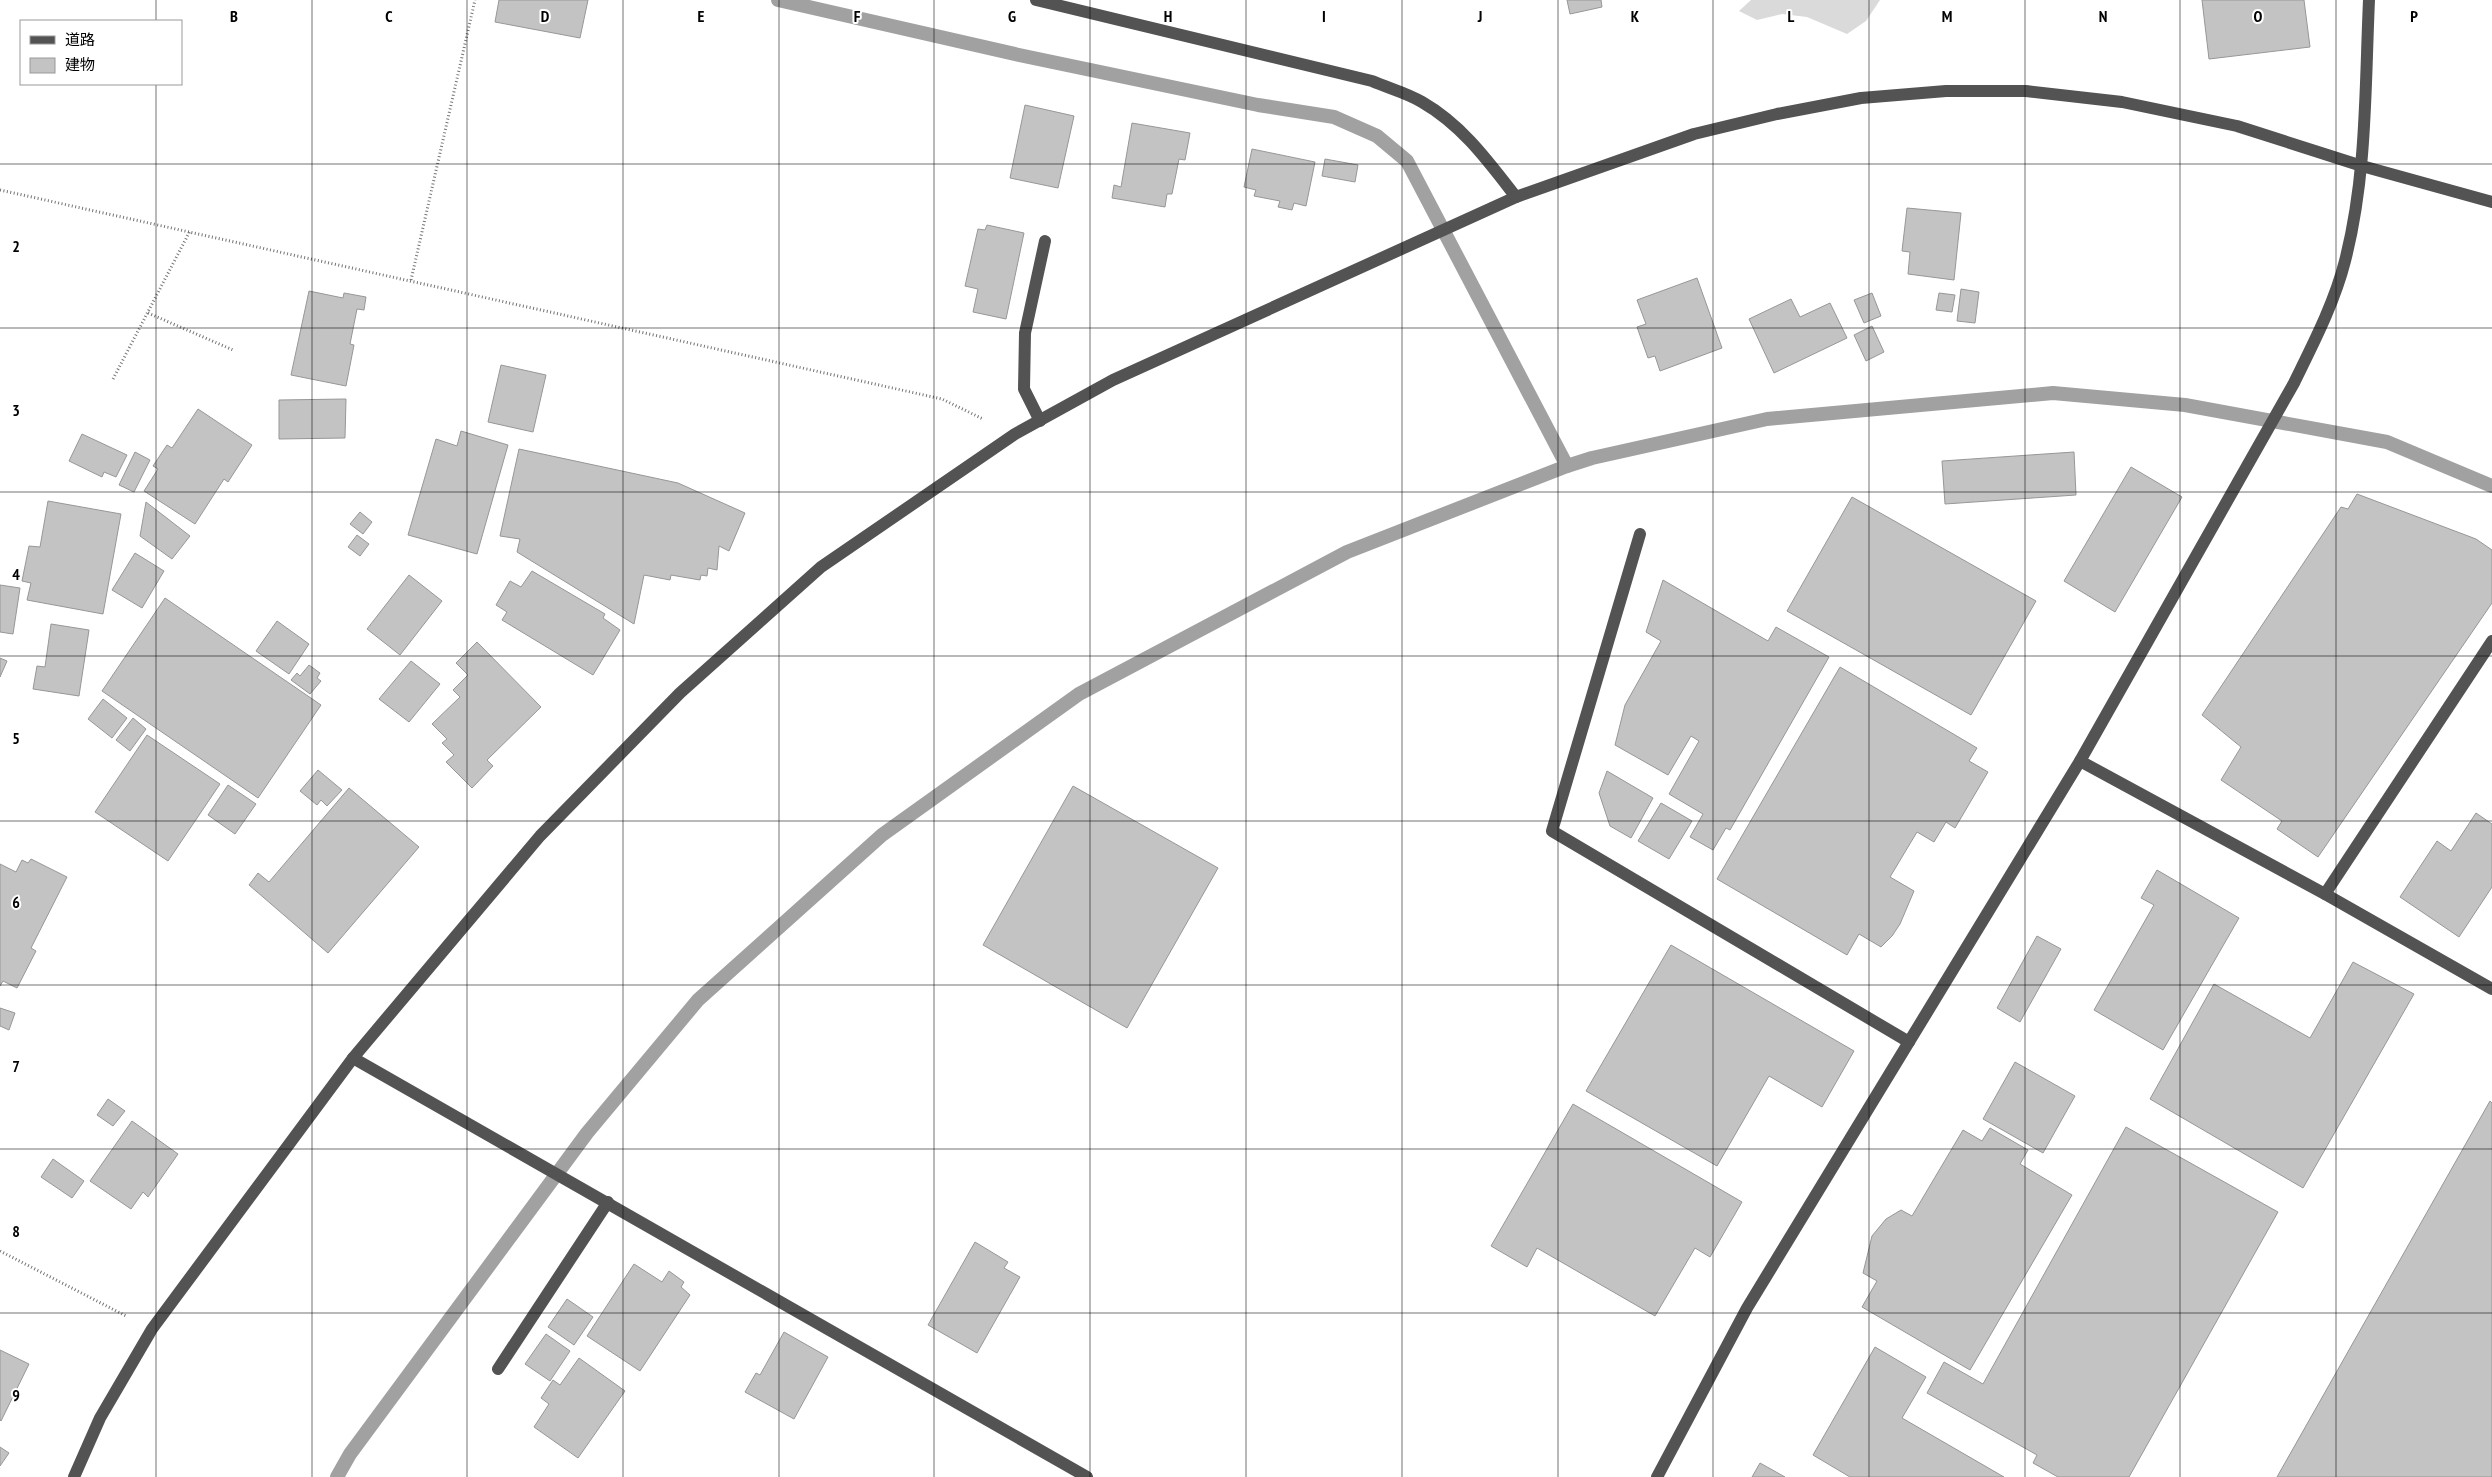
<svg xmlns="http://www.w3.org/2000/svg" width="2492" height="1477" viewBox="0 0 2492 1477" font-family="'PT Sans Narrow','Noto Sans JP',sans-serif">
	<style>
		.green { fill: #dadada }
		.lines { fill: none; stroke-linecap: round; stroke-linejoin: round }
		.stream { stroke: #a1a1a1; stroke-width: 14 }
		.building { fill: #c3c3c3; stroke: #979797 }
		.path { stroke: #757575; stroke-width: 3; stroke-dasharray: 1 2.5; stroke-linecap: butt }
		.minor { stroke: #535353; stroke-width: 12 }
		.grid { fill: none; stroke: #000; stroke-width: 1; stroke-opacity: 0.55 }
		.grid-label { font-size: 16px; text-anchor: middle; font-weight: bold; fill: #000; stroke: #fff; stroke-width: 4; stroke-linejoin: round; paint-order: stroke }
	</style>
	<rect width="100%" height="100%" fill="#fff"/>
	<path class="green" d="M1751 0H1880L1866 21 1847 34 1807 17 1782 14 1757 20 1739 11Z"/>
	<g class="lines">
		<g class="stream">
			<path d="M778 0 1019 55 1258 105 1334 117 1377 136 1407 161 1567 466"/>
			<path d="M337 1477 350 1454 587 1133 698 1000 882 835 1079 694 1347 552 1567 466 1592 458 1767 419 2053 393 2185 405 2387 442 2492 486"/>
		</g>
	</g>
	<g class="building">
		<path d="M499 0H588L580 38 495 22Z"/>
		<path d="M1567 0H1601L1602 7 1570 14Z"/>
		<path d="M2202 0H2304L2310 47 2209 59Z"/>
		<path d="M1025 105 1074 116 1058 188 1010 178Z"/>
		<path d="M1132 123 1190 133 1185 160 1179 159 1172 194H1167L1165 207 1112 198 1114 185 1121 187Z"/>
		<path d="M1252 149 1315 162 1306 206 1294 203 1292 210 1278 207 1280 201 1254 196 1256 190 1244 187Z"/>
		<path d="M1325 159 1358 165 1355 182 1322 176Z"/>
		<path d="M1907 208 1961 213 1954 280 1908 274 1910 252 1902 251Z"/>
		<path d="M987 225 1024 233 1006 319 973 312 978 289 965 286 978 229 985 230Z"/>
		<path d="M1697 278 1722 348 1660 371 1655 356 1648 358 1637 327 1646 324 1637 300Z"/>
		<path d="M1961 289 1979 292 1975 323 1957 321Z"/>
		<path d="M309 291 343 298 344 293 366 297 364 310 357 309 350 344 354 345 346 386 291 375Z"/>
		<path d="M1872 293 1881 316 1864 323 1854 300Z"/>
		<path d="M1939 293 1955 295 1952 312 1936 310Z"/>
		<path d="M1791 299 1800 317 1830 303 1847 338 1774 373 1749 319Z"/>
		<path d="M1872 326 1884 352 1866 361 1854 335Z"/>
		<path d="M501 365 546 375 533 432 488 422Z"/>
		<path d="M346 399 345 438 279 439V400Z"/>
		<path d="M198 409 252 445 228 482 224 479 195 524 144 491 158 469 153 466 167 445 172 448Z"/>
		<path d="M461 431 508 445 477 554 408 535 436 439 457 446Z"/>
		<path d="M82 434 127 455 116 477 104 472 102 477 69 461Z"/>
		<path d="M519 449 678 483 745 513 729 551 719 546 717 570 708 568 707 576 701 575 700 580 671 575 670 580 644 575 634 624 517 552 520 539 500 536Z"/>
		<path d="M135 452 150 460 134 492 119 485Z"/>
		<path d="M2074 452 2076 495 1945 504 1942 461Z"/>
		<path d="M2131 467 2182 497 2115 612 2064 581Z"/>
		<path d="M2357 494 2476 539 2492 550V603L2318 857 2277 829 2282 821 2221 780 2241 747 2202 715 2341 507 2348 509Z"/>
		<path d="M1852 497 2036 601 1971 715 1787 611Z"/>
		<path d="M48 501 121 514 103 614 27 600 31 583 22 581 29 546 40 547Z"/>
		<path d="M146 502 190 536 172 559 140 536Z"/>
		<path d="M360 512 372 522 363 534 350 524Z"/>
		<path d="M357 535 369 544 360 556 348 547Z"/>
		<path d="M135 553 164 571 142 608 112 590Z"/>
		<path d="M532 571 605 614 603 618 620 630 593 675 502 620 507 612 496 605 510 581 521 587Z"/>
		<path d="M409 575 442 601 400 655 367 629Z"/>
		<path d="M1663 580 1768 641 1776 627 1829 657 1730 830 1726 828 1713 850 1690 837 1703 814 1669 794 1699 741 1691 736 1668 775 1615 745 1625 705 1661 641 1646 632Z"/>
		<path d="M0 585 20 588 13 634 0 632Z"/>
		<path d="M165 598 321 705 258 798 102 691Z"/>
		<path d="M277 621 309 644 289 674 256 651Z"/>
		<path d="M51 624 89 630 79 696 33 689 37 666 45 667Z"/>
		<path d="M477 642 541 707 487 760 493 766 472 788 446 762 454 755 442 743 447 739 432 724 460 697 453 690 468 675 456 663Z"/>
		<path d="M0 658 7 661 0 677Z"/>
		<path d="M411 661 440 684 409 722 379 699Z"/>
		<path d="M309 665 320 673 317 678 321 681 310 694 291 680 297 673 300 676Z"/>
		<path d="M1840 667 1977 748 1969 761 1988 772 1955 828 1946 822 1934 842 1917 832 1890 877 1914 891 1900 924 1892 936 1881 947 1859 934 1847 955 1717 879Z"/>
		<path d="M103 699 127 718 112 738 88 719Z"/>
		<path d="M133 718 146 729 130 751 116 740Z"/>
		<path d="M147 735 220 784 168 861 95 812Z"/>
		<path d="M318 770 342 790 327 806 321 800 317 805 300 791Z"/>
		<path d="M1607 771 1653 798 1631 838 1610 826 1599 793Z"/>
		<path d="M228 785 256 804 235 834 208 815Z"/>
		<path d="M1073 786 1218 868 1127 1028 983 945Z"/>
		<path d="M349 788 419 847 328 953 249 885 258 873 269 882Z"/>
		<path d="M1661 803 1692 821 1669 859 1638 841Z"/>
		<path d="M2476 813 2492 824V887L2459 937 2400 897 2437 841 2451 851Z"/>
		<path d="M31 859 67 877 31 948 36 951 17 988 3 981 0 986V864L16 872 22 860 28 863Z"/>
		<path d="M2157 870 2239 918 2163 1050 2094 1010 2154 905 2141 898Z"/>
		<path d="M2037 936 2061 949 2020 1022 1997 1008Z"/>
		<path d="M1671 945 1854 1051 1822 1107 1769 1076 1717 1166 1586 1091Z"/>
		<path d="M2353 962 2414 994 2303 1188 2150 1099 2214 984 2310 1038Z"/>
		<path d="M0 1008 15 1013 9 1030 0 1026Z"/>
		<path d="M2015 1062 2075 1096 2043 1153 1983 1119Z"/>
		<path d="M108 1099 125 1111 113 1126 97 1115Z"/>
		<path d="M2490 1101 2492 1103V1477H2277Z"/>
		<path d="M1573 1104 1742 1202 1710 1257 1695 1248 1655 1316 1537 1248 1527 1267 1491 1246Z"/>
		<path d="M132 1121 178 1154 148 1197 143 1192 131 1209 90 1181Z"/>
		<path d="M2126 1127 2278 1212 2129 1477H2058L2033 1463 2037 1455 1927 1393 1944 1362 1983 1384Z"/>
		<path d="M1990 1128 2028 1150 2020 1164 2072 1195 1970 1370 1862 1307 1877 1281 1863 1273 1872 1236 1886 1219 1901 1210 1912 1216 1963 1130 1982 1141Z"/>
		<path d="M53 1159 84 1181 72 1198 41 1177Z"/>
		<path d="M975 1242 1008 1262 1004 1268 1020 1277 977 1353 928 1325Z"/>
		<path d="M634 1264 662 1282 669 1271 684 1282 681 1287 690 1295 640 1371 587 1336Z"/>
		<path d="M567 1299 593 1317 574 1345 548 1327Z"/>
		<path d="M784 1332 828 1357 794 1419 745 1392 756 1373 760 1375Z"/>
		<path d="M546 1334 570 1351 550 1381 525 1364Z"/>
		<path d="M1875 1347 1926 1377 1902 1418 2004 1477H1850L1813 1455Z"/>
		<path d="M0 1350 29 1364 1 1421 0 1420Z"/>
		<path d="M579 1358 625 1391 578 1458 534 1427 549 1404 541 1398 553 1380 560 1385Z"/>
		<path d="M0 1447 9 1453 0 1466Z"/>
		<path d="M1760 1463 1785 1477H1752Z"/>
	</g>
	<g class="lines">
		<g class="path">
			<path d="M0 190 942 399 983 419"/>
			<path d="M411 280 475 0"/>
			<path d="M148 313 233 350"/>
			<path d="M113 379 190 231"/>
			<path d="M0 1251 126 1316"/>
		</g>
		<g class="minor">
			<path d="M1036 0 1372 81C1388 88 1407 93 1422 102 1462 125 1488 161 1516 197"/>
			<path d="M1040 421 1024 389 1025 333 1045 241"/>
			<path d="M1640 534 1552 831 1909 1042"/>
			<path d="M2080 761 2325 894 2492 989"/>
			<path d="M2325 894 2492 641"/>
			<path d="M353 1058 1087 1477"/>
			<path d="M498 1369 608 1202"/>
			<path d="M74 1477 100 1418 152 1329 353 1058 540 836 680 693 821 567 1015 434 1113 380 1516 197 1694 134 1777 114 1861 98 1946 91H2026L2122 102 2237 126 2362 166 2492 202"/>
			<path d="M1657 1477 1747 1308 2080 761 2294 383C2313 344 2334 304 2345 261 2367 176 2365 87 2369 0"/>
		</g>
	</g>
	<path class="grid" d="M156 0V21M312 0V1477M467 0V1477M623 0V1477M779 0V1477M934 0V1477M1090 0V1477M1246 0V1477M1402 0V1477M1558 0V1477M1713 0V1477M1869 0V1477M2025 0V1477M2180 0V1477M2336 0V1477M156 84V1477M0 164H2492M0 328H2492M0 492H2492M0 656H2492M0 821H2492M0 985H2492M0 1149H2492M0 1313H2492"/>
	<g class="grid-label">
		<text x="234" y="22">B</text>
		<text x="389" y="22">C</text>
		<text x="545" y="22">D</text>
		<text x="701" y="22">E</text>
		<text x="857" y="22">F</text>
		<text x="1012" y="22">G</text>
		<text x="1168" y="22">H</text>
		<text x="1324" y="22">I</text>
		<text x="1480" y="22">J</text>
		<text x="1635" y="22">K</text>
		<text x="1791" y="22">L</text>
		<text x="1947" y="22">M</text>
		<text x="2103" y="22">N</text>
		<text x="2258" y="22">O</text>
		<text x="2414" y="22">P</text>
		<text x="16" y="252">2</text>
		<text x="16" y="416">3</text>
		<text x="16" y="580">4</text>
		<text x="16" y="744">5</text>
		<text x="16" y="908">6</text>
		<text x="16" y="1072">7</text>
		<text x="16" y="1237">8</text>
		<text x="16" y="1401">9</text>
	</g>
	<rect x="20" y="20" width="162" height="65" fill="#ffffff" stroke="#999999"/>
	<rect x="30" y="36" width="25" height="8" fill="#535353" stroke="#999999"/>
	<text x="65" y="45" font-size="15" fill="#000000">道路</text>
	<rect x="30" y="58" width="25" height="15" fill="#c3c3c3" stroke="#999999"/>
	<text x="65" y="70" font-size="15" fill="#000000">建物</text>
</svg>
